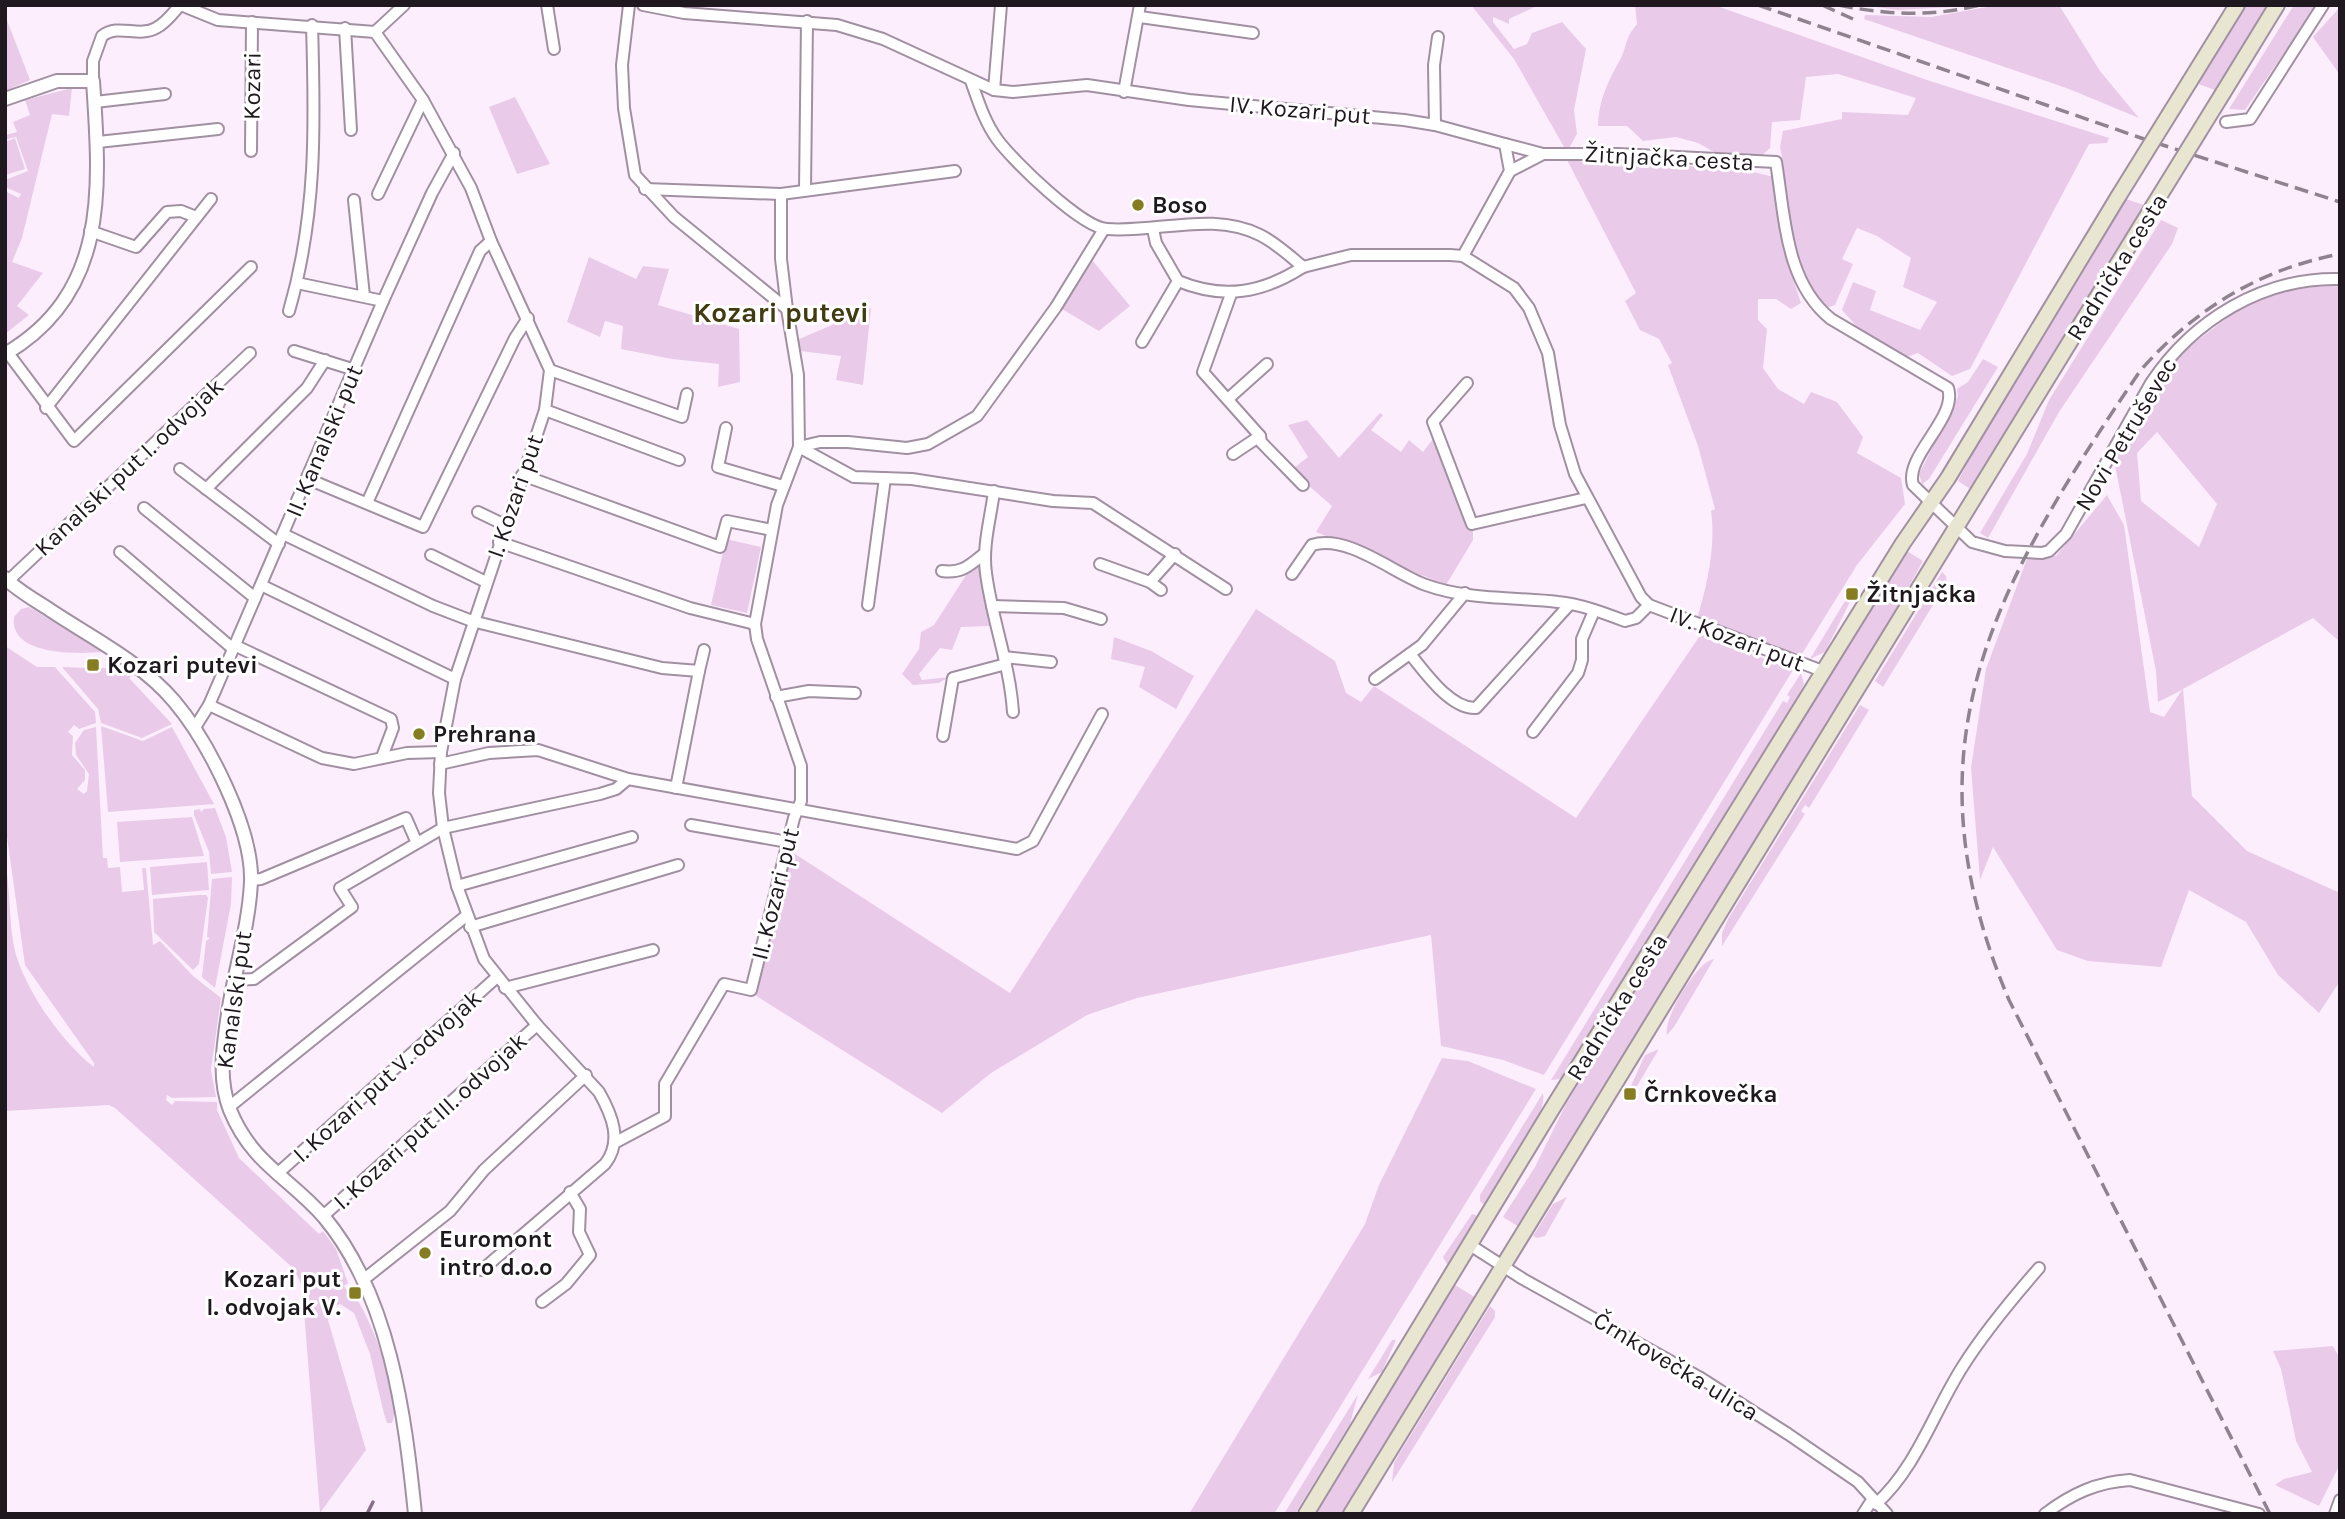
<svg xmlns="http://www.w3.org/2000/svg" width="2345" height="1519" viewBox="0 0 2345 1519" font-family="Karla,sans-serif">
	<style>
		.green { fill: #e9cbe9; fill-rule: evenodd }
		.lines { fill: none; stroke-linecap: round; stroke-linejoin: round }
		.stream { stroke: #8c6c8c; stroke-width: 3.5 }
		.minor-casing { stroke: #a190a1; stroke-width: 14 }
		.tertiary-casing { stroke: #a190a1; stroke-width: 16 }
		.secondary-casing { stroke: #a190a1; stroke-width: 18 }
		.minor { stroke: #fff; stroke-width: 10 }
		.tertiary { stroke: #fff; stroke-width: 12 }
		.secondary { stroke: #e8e6d0; stroke-width: 14 }
		.rail { stroke: #8e838e; stroke-width: 3.5; stroke-dasharray: 14 7; stroke-linecap: butt }
		.secondary-bridge-casing { stroke: #a190a1; stroke-width: 18; stroke-linecap: butt }
		.secondary-bridge { stroke: #e8e6d0; stroke-width: 14 }
		.poi-dot { fill: #867c22; stroke: #fff; stroke-width: 2.5 }
		.labels { text-anchor: middle; dominant-baseline: central; stroke-width: 6; stroke-linejoin: round; paint-order: stroke }
		.street-label { font-size: 24px; fill: #1f191f; stroke: #fff }
		.poi-label { font-size: 24px; font-weight: bold; fill: #1f191f; stroke: #fff; text-anchor: start }
		.quarter-label { font-size: 28px; font-weight: bold; fill: #403b11; stroke: #fff }
	</style>
	<rect width="100%" height="100%" fill="#fdeefe"/>
	<g class="green">
		<path d="M1471 5H1539L1509 19V24L1493 17V22L1514 49 1527 44 1532 33 1562 22 1586 49 1574 110 1577 134 1569 148 1564 147 1514 59Z"/>
		<path d="M1635 5H1714L1927 80 2109 138 2107 143 2089 144 1970 369 1952 376 1918 353 1907 357 1859 329 1842 310 1853 282 1876 291 1870 310 1920 330 1937 302 1903 287 1911 258 1877 236 1857 228 1842 259 1853 264 1835 305 1829 307C1788 284 1790 190 1780 147L1783 131 1842 119V112L1908 115 1916 98 1838 74 1806 77 1800 120 1772 122 1770 148 1760 157H1723L1698 143 1676 137 1643 141 1627 126H1598C1598 101 1609 79 1621 58 1628 43 1624 40 1637 24Z"/>
		<path d="M1863 5H1948L1953 7 1897 10Z"/>
		<path d="M1998 5H2059L2100 71 2139 118 2069 89 1864 19 1865 15 1931 17Z"/>
		<path d="M2242 5H2270L2221 84 2215 90 2198 84 2201 77 2199 76Z"/>
		<path d="M2294 5H2317L2245 110 2229 109Z"/>
		<path d="M2340 7V75L2313 37Z"/>
		<path d="M5 15 30 80 5 91Z"/>
		<path d="M72 88 69 116 52 114 22 238 12 262 43 273 17 306 29 315 5 334V191L19 198 21 194 5 187V180L28 171 16 137 7 139 6 135 17 132 13 122 30 115 25 100Z"/>
		<path d="M515 97 550 164 517 174 489 107Z"/>
		<path d="M15 138 25 169 5 175V142Z"/>
		<path d="M1574 158 1745 170 1774 177 1784 252 1801 303 1791 309 1776 299H1758V320L1767 329 1763 368 1778 389 1804 404 1811 392 1837 402 1863 437 1857 453 1901 478 1905 504 1857 565 1800 657 1735 631 1697 619C1707 585 1716 547 1711 511L1715 509 1698 446 1668 365 1672 363 1659 339 1640 330 1625 301 1636 293 1567 160Z"/>
		<path d="M2126 199 2144 205 2143 213 1973 491 1958 481 2010 384 2120 204 2123 205Z"/>
		<path d="M2161 220 2178 228 2172 244 2059 412 1988 538 1980 533 2027 454 2049 400Z"/>
		<path d="M589 257 636 279 643 266 669 269 658 305 739 329 740 382 718 387 719 364 672 359 621 349 623 326 605 321 600 337 567 322Z"/>
		<path d="M1092 260 1130 306 1099 331 1062 309Z"/>
		<path d="M2340 286V642L2313 618 2183 689 2192 796 2247 851 2340 893V981L2319 1013 2278 975 2246 922 2189 890 2161 967 2088 961 2057 950 1993 847 1980 880 1971 768 1986 669 2028 556H2056L2107 495 2124 525 2150 712 2164 717 2182 690 2158 702 2156 671 2114 460 2143 416 2140 411 2181 353 2249 301 2282 288ZM2157 432 2217 504 2199 547 2141 501 2137 453Z"/>
		<path d="M871 308 863 385 836 380 841 356 800 351 797 340Z"/>
		<path d="M1983 359 1998 367 1929 479 1922 484 1919 474 1958 396 1957 389 1968 382Z"/>
		<path d="M1380 413 1383 415 1371 430 1401 452 1409 440 1423 452 1433 439 1443 454 1468 529 1473 528V540L1446 585 1316 532 1332 506 1291 470 1308 457 1288 425 1307 420 1339 458Z"/>
		<path d="M726 539 761 547 747 613 711 605Z"/>
		<path d="M1907 551 1923 561 1862 671 1519 1227 1503 1217 1535 1167 1566 1104Z"/>
		<path d="M978 565 982 571 990 626 961 627 952 650 940 648 919 674 922 680 949 677 939 683 913 685 902 674 919 649 921 632 934 625 970 569Z"/>
		<path d="M1942 572 1946 576 1947 582 1883 687 1875 681Z"/>
		<path d="M1851 600 1825 652 1810 659 1845 601Z"/>
		<path d="M29 607 102 652C77 654 9 656 14 617L21 609Z"/>
		<path d="M1256 609 1335 661 1346 693 1361 702 1374 686 1576 818 1701 634 1793 670 1544 1075 1503 1060 1441 1046 1431 935 1137 998 1087 1015 991 1073 942 1113 755 995 792 852 1010 993Z"/>
		<path d="M1114 637 1151 651 1194 676 1176 709 1139 687 1145 667 1111 659Z"/>
		<path d="M5 646 37 667H55L95 712 96 723 79 729 74 725 68 732 73 736 72 755 85 770V780L77 789 84 794 87 791 89 774 76 755 75 743 84 730 96 727 103 858H107L108 868 120 867 122 892 144 890 142 868H146L153 945 160 941 193 976 221 998 211 1070 216 1097 172 1098 167 1095 166 1100 172 1105 175 1101 217 1102V1110L239 1158 319 1234 323 1231 336 1249 348 1283 344 1286C348 1294 350 1290 354 1295 370 1316 403 1399 392 1423H387L384 1414 370 1354 354 1313 340 1304 329 1309 328 1320 366 1450 320 1513 302 1286 294 1269 115 1108 109 1105 5 1111V860C10 887 9 914 13 941 19 982 61 1042 94 1067V1063L25 965 5 823Z"/>
		<path d="M62 667 89 668V671H101V668L121 669 133 675 129 678 172 724 142 738 101 723 98 709Z"/>
		<path d="M1801 673 1804 684 1796 701 1566 1073 1560 1079 1551 1080 1783 701 1787 703 1790 697 1787 695Z"/>
		<path d="M1860 705 1869 710 1809 808 1805 805 1801 811 1805 814 1722 946V933L1728 919Z"/>
		<path d="M101 726 143 741 172 727 214 804 108 812Z"/>
		<path d="M215 808 226 837 232 872 211 874 209 852 194 815V810L200 809 201 812 204 809Z"/>
		<path d="M192 817 204 856 120 862 117 822Z"/>
		<path d="M207 862 209 890 152 895 150 867Z"/>
		<path d="M232 877 231 904 215 988 202 977 206 941 210 938 207 937 212 879Z"/>
		<path d="M198 895H206L208 898 199 964 193 970 154 932 153 899Z"/>
		<path d="M1714 959 1674 1027 1667 1035C1663 1018 1697 961 1714 959Z"/>
		<path d="M1659 1049 1637 1086 1630 1088 1645 1055Z"/>
		<path d="M1442 1058 1468 1061 1536 1089 1274 1514H1189L1365 1224 1379 1185Z"/>
		<path d="M1543 1093C1548 1118 1499 1182 1484 1205L1480 1201V1195Z"/>
		<path d="M1567 1197 1545 1236 1537 1238 1533 1236 1553 1204Z"/>
		<path d="M1472 1214 1478 1216 1448 1266 1443 1257Z"/>
		<path d="M1455 1285 1476 1298 1343 1514H1315Z"/>
		<path d="M1490 1306 1495 1311V1317L1392 1482 1394 1463 1401 1451Z"/>
		<path d="M1392 1340H1396L1382 1372 1368 1379Z"/>
		<path d="M2333 1346 2340 1359V1464L2319 1506 2275 1485 2284 1479 2312 1472 2296 1441 2281 1369 2273 1351Z"/>
		<path d="M1358 1394 1350 1424 1295 1514H1284Z"/>
	</g>
	<g class="lines">
		<path class="stream" d="M367 1514 373 1502"/>
		<defs>
			<g id="minor">
				<path d="M181 5 218 20 375 32 423 100 471 188 491 241 550 370 545 410 455 679 441 752 439 793 443 828 457 886 484 959 537 1025 599 1092C612 1115 623 1141 605 1164L482 1270"/>
				<path d="M547 5 554 49"/>
				<path d="M643 5 684 13 837 25 883 39 994 90 1013 92 1087 85 1189 100 1404 120 1435 125 1505 144 1510 171 1463 256"/>
				<path d="M1140 17 1253 33"/>
				<path d="M345 28 351 130"/>
				<path d="M375 32 404 5"/>
				<path d="M93 81V61L102 36C119 23 138 38 156 28 166 23 173 13 180 5"/>
				<path d="M971 81C978 100 984 121 997 139 1012 160 1082 228 1107 229 1157 233 1213 211 1260 235 1276 243 1290 256 1303 267L1351 255H1450L1463 256 1514 288 1529 308 1548 353 1560 425 1575 474 1641 597 1649 605 1825 672"/>
				<path d="M994 90 1001 5"/>
				<path d="M1124 92 1140 5"/>
				<path d="M95 102 165 94"/>
				<path d="M2226 122 2250 119 2323 5"/>
				<path d="M1435 125 1434 65 1438 37"/>
				<path d="M98 142 218 129"/>
				<path d="M1505 144 1543 154 1510 171"/>
				<path d="M251 151 252 22"/>
				<path d="M1543 154H1618L1776 162C1785 217 1785 282 1831 319L1948 388C1958 418 1904 456 1913 485L1972 542 2005 551 2042 553 2049 551 2066 534 2151 383C2193 320 2263 277 2340 279"/>
				<path d="M645 189 781 194 955 171"/>
				<path d="M805 190 807 21"/>
				<path d="M378 194 423 100"/>
				<path d="M781 194V259L787 309"/>
				<path d="M354 200 364 296"/>
				<path d="M1153 229 1156 243 1178 281C1224 300 1262 293 1303 267"/>
				<path d="M90 231 136 247 167 212 181 211 196 217"/>
				<path d="M297 283 383 301"/>
				<path d="M1231 294 1203 372 1260 436 1233 454"/>
				<path d="M289 311C317 215 315 123 312 25"/>
				<path d="M1142 342 1178 281"/>
				<path d="M294 351 355 370"/>
				<path d="M8 353 74 441 251 267"/>
				<path d="M550 370 682 417 687 394"/>
				<path d="M1467 383 1433 422 1472 524 1586 498"/>
				<path d="M1229 398 1267 364"/>
				<path d="M46 408 211 199"/>
				<path d="M545 410 679 460"/>
				<path d="M726 428 718 467 783 486"/>
				<path d="M1260 436 1261 442 1303 485"/>
				<path d="M799 447 854 477 912 479 1053 501 1093 503 1226 589"/>
				<path d="M799 447 820 442H848L907 448 928 444 977 416 1056 307 1104 229"/>
				<path d="M180 469 279 544"/>
				<path d="M522 475 720 547 727 521 772 530"/>
				<path d="M308 479 423 527 515 338 528 318"/>
				<path d="M206 489 307 388 325 360"/>
				<path d="M994 491C991 517 982 546 986 573 992 620 1010 665 1013 712"/>
				<path d="M367 503 480 251 491 241"/>
				<path d="M144 508 255 598"/>
				<path d="M478 512 505 525"/>
				<path d="M283 534 433 606 472 621 662 668 699 671 704 650"/>
				<path d="M499 542 690 608 755 624"/>
				<path d="M120 552 232 648"/>
				<path d="M431 555 486 582"/>
				<path d="M1100 564 1150 582 1161 590"/>
				<path d="M942 571C962 574 970 565 985 553"/>
				<path d="M1292 574 1312 545C1348 534 1393 573 1426 585 1467 600 1515 597 1558 602 1580 604 1604 613 1625 621L1636 618 1649 605"/>
				<path d="M8 581 250 353"/>
				<path d="M1150 582 1175 554"/>
				<path d="M261 585 455 679"/>
				<path d="M868 605 885 478"/>
				<path d="M992 606 1064 608 1101 619"/>
				<path d="M234 645 391 719 393 728 382 757"/>
				<path d="M1410 654C1425 672 1450 709 1476 708L1570 604"/>
				<path d="M1004 657 1051 662"/>
				<path d="M1375 679 1422 645 1465 593"/>
				<path d="M776 697 809 691 855 693"/>
				<path d="M209 705 322 758 354 764 407 753 441 752"/>
				<path d="M194 729 209 705 383 301 432 193 454 153"/>
				<path d="M1533 732 1578 673 1582 660V639L1594 611"/>
				<path d="M943 736 953 678 1006 664"/>
				<path d="M440 764 489 753 538 750 628 779 1017 849 1033 841 1102 714"/>
				<path d="M676 788 699 671"/>
				<path d="M691 825 788 842"/>
				<path d="M251 880 261 879 406 818 416 841"/>
				<path d="M457 886 632 837"/>
				<path d="M470 927 678 865"/>
				<path d="M234 980 254 979 352 907 340 888 443 828 600 794 616 789 628 779"/>
				<path d="M505 988 653 950"/>
				<path d="M229 1107 466 916"/>
				<path d="M616 1142 665 1116V1084L724 984 751 990 794 818 801 801V766L757 639 755 624 777 505 799 447 798 375 787 309 674 217 635 175 624 108 622 65 629 5"/>
				<path d="M277 1174 497 977"/>
				<path d="M323 1216 537 1025"/>
				<path d="M1470 1245 1523 1279 1699 1377 1788 1434 1858 1482 1887 1514"/>
				<path d="M363 1280 450 1211 484 1170 586 1075"/>
				<path d="M542 1302 566 1284 590 1255 579 1232 580 1209 570 1192"/>
				<path d="M1876 1504C1917 1467 1934 1411 1963 1366 1985 1331 2012 1299 2039 1268"/>
				<path d="M1863 1514 1872 1500"/>
				<path d="M2045 1514C2071 1494 2097 1482 2130 1480L2259 1514"/>
				<path d="M2335 1514 2340 1500"/>
			</g>
			<g id="tertiary">
				<path d="M5 99 57 81H93C100 186 110 293 5 354"/>
				<path d="M5 578C18 591 35 600 50 610 92 638 141 662 174 701 208 741 253 829 251 882 249 924 236 966 229 1007 224 1042 217 1077 230 1110 252 1164 289 1177 324 1217 390 1296 405 1415 415 1514"/>
			</g>
			<g id="secondary">
				<path d="M2190 81 2237 5"/>
				<path d="M2223 93 2277 5"/>
				<path d="M1306 1514 1552 1109 1903 543 1948 478 2118 197"/>
				<path d="M1351 1514 2152 208"/>
			</g>
		</defs>
		<use href="#minor" class="minor-casing"/>
		<use href="#tertiary" class="tertiary-casing"/>
		<use href="#secondary" class="secondary-casing"/>
		<use href="#minor" class="minor"/>
		<use href="#tertiary" class="tertiary"/>
		<use href="#secondary" class="secondary"/>
		<g class="rail">
			<path d="M1758 5 2144 139 2340 202"/>
			<path d="M1822 5 1853 19"/>
			<path d="M1839 5C1886 15 1933 17 1980 5"/>
			<path d="M2270 1514 2009 1000C1900 743 1996 584 2140 371 2193 310 2260 269 2340 254"/>
		</g>
		<defs>
			<g id="secondary-bridge">
				<path d="M2118 197 2190 81"/>
				<path d="M2152 208 2223 93"/>
			</g>
		</defs>
		<use href="#secondary-bridge" class="secondary-bridge-casing"/>
		<use href="#secondary-bridge" class="secondary-bridge"/>
	</g>
	<g class="poi-dot">
		<circle cx="1138" cy="205" r="7"/>
		<rect x="1845" y="587" width="14" height="14" rx="3.5"/>
		<rect x="86" y="658" width="14" height="14" rx="3.5"/>
		<circle cx="419" cy="734" r="7"/>
		<rect x="1623" y="1087" width="14" height="14" rx="3.5"/>
		<circle cx="425" cy="1253" r="7"/>
		<rect x="348" y="1286" width="14" height="14" rx="3.5"/>
	</g>
	<g class="labels">
		<g class="street-label">
			<text transform="translate(252 86) rotate(-89)">Kozari</text>
			<text transform="translate(1300 110) rotate(5)">IV. Kozari put</text>
			<text transform="translate(1669 158) rotate(3)">Žitnjačka cesta</text>
			<text transform="translate(2117 267) rotate(-58)">Radnička cesta</text>
			<text transform="translate(2126 434) rotate(-59)">Novi Petruševec</text>
			<text transform="translate(324 441) rotate(-67)">II. Kanalski put</text>
			<text transform="translate(129 467) rotate(-43)">Kanalski put I. odvojak</text>
			<text transform="translate(515 496) rotate(-71)">I. Kozari put</text>
			<text transform="translate(1737 639) rotate(21)">IV. Kozari put</text>
			<text transform="translate(775 894) rotate(-76)">II. Kozari put</text>
			<text transform="translate(234 1000) rotate(-82)">Kanalski put</text>
			<text transform="translate(1617 1007) rotate(-58)">Radnička cesta</text>
			<text transform="translate(387 1076) rotate(-42)">I. Kozari put V. odvojak</text>
			<text transform="translate(430 1121) rotate(-42)">I. Kozari put III. odvojak</text>
			<text transform="translate(1676 1366) rotate(31)">Črnkovečka ulica</text>
		</g>
		<g class="poi-label">
			<text x="1152" y="205">Boso</text>
			<text x="1866" y="594">Žitnjačka</text>
			<text x="107" y="665">Kozari putevi</text>
			<text x="433" y="734">Prehrana</text>
			<text x="1644" y="1094">Črnkovečka</text>
			<text x="439" y="1239">Euromont<tspan x="439" dy="28">intro d.o.o</tspan></text>
			<text x="341" y="1279" text-anchor="end">Kozari put<tspan x="341" dy="28">I. odvojak V.</tspan></text>
		</g>
		<g class="quarter-label">
			<text x="781" y="312">Kozari putevi</text>
		</g>
	</g>
	<rect width="2345" height="1519" fill="none" stroke="#1f191f" stroke-width="14"/>
</svg>
